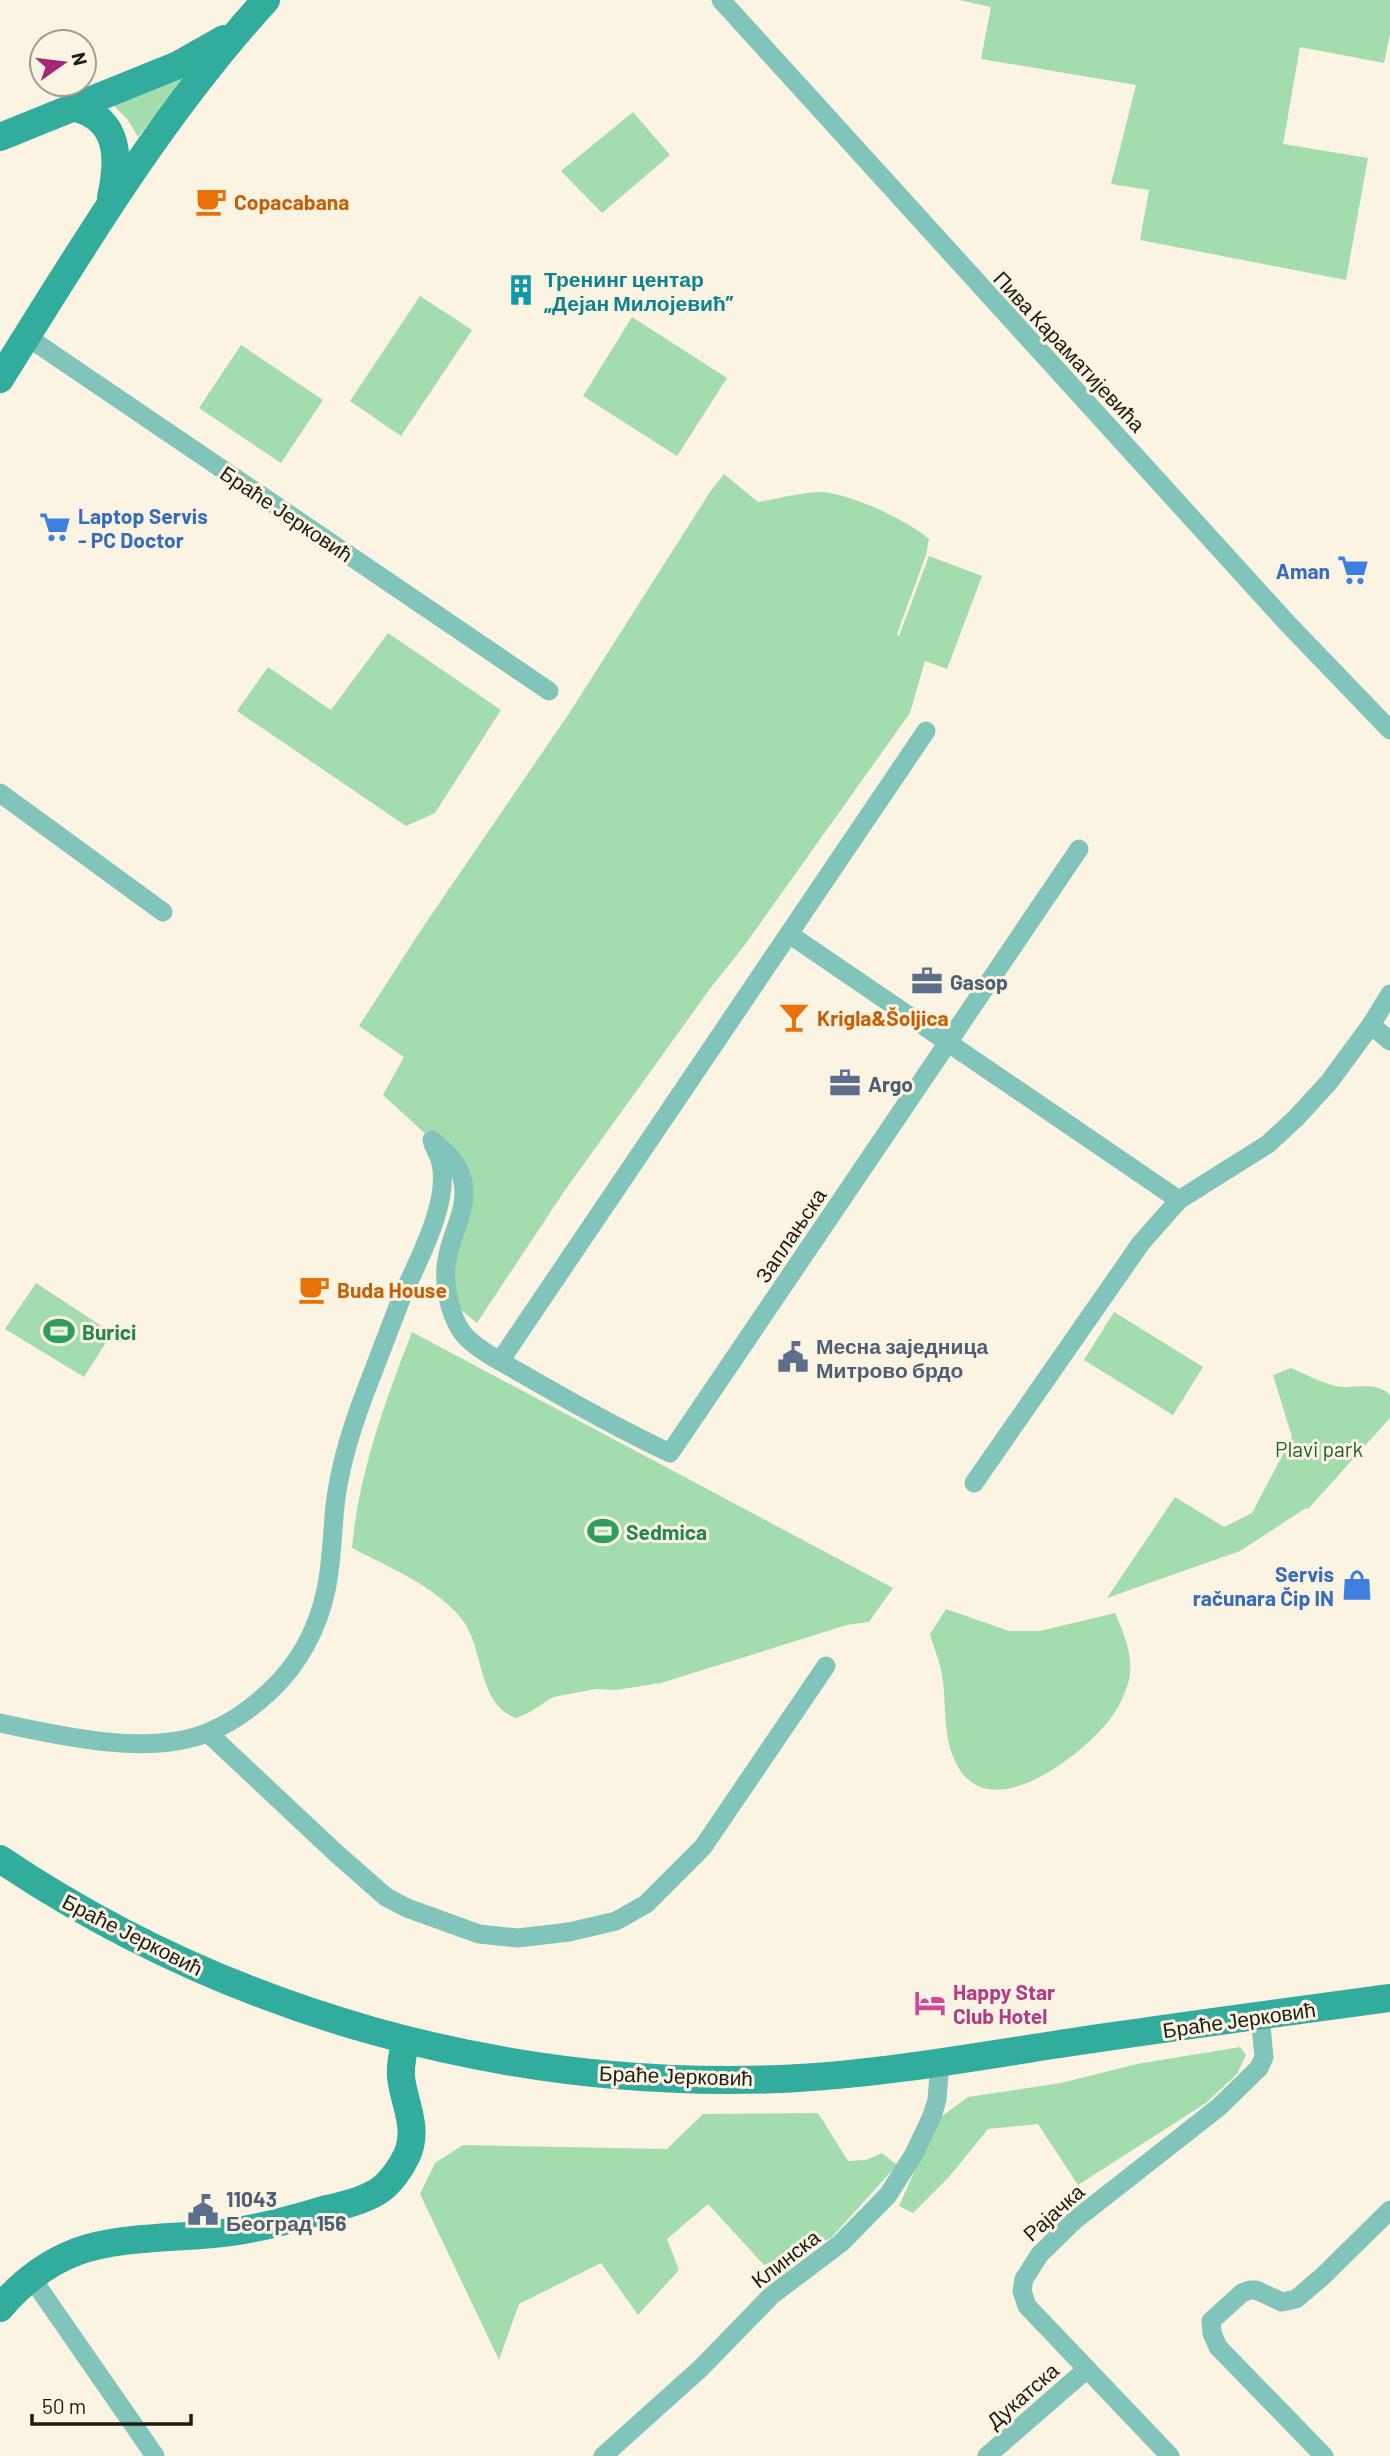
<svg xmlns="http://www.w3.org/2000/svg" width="1390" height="2456" viewBox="0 0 1390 2456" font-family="Barlow,sans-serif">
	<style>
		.green { fill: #a3dcad }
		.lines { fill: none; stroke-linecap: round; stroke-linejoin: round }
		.street { stroke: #81c5ba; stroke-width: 19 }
		.secondary { stroke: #32ac9d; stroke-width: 28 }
		.labels { text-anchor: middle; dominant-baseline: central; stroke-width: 6; stroke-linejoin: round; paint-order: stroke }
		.food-label { font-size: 21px; font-weight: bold; fill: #c56008; stroke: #fcf4e3; text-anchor: start }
		.culture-label { font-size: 21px; font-weight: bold; fill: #0d838f; stroke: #fcf4e3; text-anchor: start }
		.street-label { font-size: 21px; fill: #1f1c16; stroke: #fcf4e3 }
		.shop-label { font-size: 21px; font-weight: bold; fill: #366cbe; stroke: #fcf4e3; text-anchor: end }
		.service-label { font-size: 21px; font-weight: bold; fill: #4e5e75; stroke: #fcf4e3; text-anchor: start }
		.leisure-label { font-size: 21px; font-weight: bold; fill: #27864d; stroke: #fcf4e3; text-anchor: start }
		.park-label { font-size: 21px; fill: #1c6031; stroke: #fcf4e3 }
		.hotel-label { font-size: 21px; font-weight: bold; fill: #b23c85; stroke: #fcf4e3; text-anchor: start }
	</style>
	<rect width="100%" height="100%" fill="#fcf4e3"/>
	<g class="green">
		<path d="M959 0H1390V34L1384 63 1300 47 1283 144 1368 158 1346 280 1140 240 1149 190 1111 184 1136 85 981 59 991 7Z"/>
		<path d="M197 63 138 137 128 120 112 104Z"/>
		<path d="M633 112 670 155 602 213 561 171Z"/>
		<path d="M420 296 472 330 401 436 350 401Z"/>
		<path d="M632 317 727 378 677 456 583 396Z"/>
		<path d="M241 345 323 400 281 463 199 408Z"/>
		<path d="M724 474 758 502C778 499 798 493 818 492 846 491 909 521 929 539L926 555 897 634 899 636 929 556 982 576 947 669 925 661 910 713 744 946 712 986 563 1193 477 1323 460 1309 455 1294 450 1248 464 1199 432 1140 383 1095 404 1057 359 1026 423 927 570 712 710 492Z"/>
		<path d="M388 633 501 710 435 813 406 826 237 711 268 667 331 710Z"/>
		<path d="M36 1283 112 1333 84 1377 5 1329Z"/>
		<path d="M1114 1312 1203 1367 1173 1415 1084 1360Z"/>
		<path d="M412 1332 893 1588 869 1622 847 1625 661 1683 616 1690 596 1689 553 1697 530 1712 516 1718C478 1705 484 1651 464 1622 438 1587 390 1568 352 1548 359 1472 385 1402 412 1332Z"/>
		<path d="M1291 1368C1305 1374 1320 1382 1335 1386 1353 1390 1375 1380 1390 1395V1418L1308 1509 1306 1508 1240 1551 1107 1598 1175 1497 1224 1527 1252 1513 1292 1437 1273 1375Z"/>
		<path d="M946 1609 1009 1631H1040L1115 1613C1124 1633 1134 1657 1129 1680 1125 1695 1117 1711 1107 1723 1079 1757 990 1827 957 1765 942 1738 947 1704 942 1675 940 1662 934 1648 930 1634Z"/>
		<path d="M1240 2047 1246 2055 1237 2074 1206 2103 1078 2185 1038 2124 988 2129 949 2177 913 2213 899 2206 938 2119 968 2097 1061 2083 1137 2064Z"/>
		<path d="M818 2113 848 2161 866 2160 882 2153 897 2165 831 2238 764 2265 708 2204 667 2239 679 2270 638 2315 601 2263 519 2304 499 2360 420 2194 435 2163 463 2145 667 2149 703 2114Z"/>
	</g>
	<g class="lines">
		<g class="street">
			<path d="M721 0 1288 624 1390 730"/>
			<path d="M26 336 549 691"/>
			<path d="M0 793 163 912"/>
			<path d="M789 934 1179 1200"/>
			<path d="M1371 1025 1390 1041"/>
			<path d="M432 1140C445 1151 460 1164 463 1182 468 1208 453 1230 448 1255 442 1278 448 1312 462 1332 472 1347 503 1363 519 1372 569 1401 617 1428 670 1453L1079 849"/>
			<path d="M500 1361 926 731"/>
			<path d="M974 1483 1141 1243 1179 1200 1268 1144 1296 1118 1329 1082 1371 1025 1390 994"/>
			<path d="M0 1723C60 1736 151 1757 209 1732 233 1722 252 1708 270 1691 299 1664 318 1628 326 1590 332 1562 332 1534 335 1506 339 1469 350 1433 363 1398 376 1365 388 1332 401 1299 416 1264 450 1204 441 1164 440 1157 436 1150 433 1144"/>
			<path d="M208 1733 337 1854 386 1897 407 1908 479 1934 518 1938 569 1932 616 1921 646 1904 703 1847 826 1666"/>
			<path d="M31 2277 155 2456"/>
			<path d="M603 2456 701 2368 772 2295 841 2243 888 2195 914 2154 932 2116 937 2100 940 2062"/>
			<path d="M987 2456 1087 2369"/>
			<path d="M1170 2456 1027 2306 1022 2291 1024 2279 1040 2254 1075 2220 1219 2107 1259 2068 1264 2057 1260 2016"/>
			<path d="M1324 2456 1218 2347 1212 2333 1211 2321 1242 2293 1250 2290H1256L1282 2302 1296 2299 1323 2276 1390 2210"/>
		</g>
		<g class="secondary">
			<path d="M76 108C121 120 119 161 111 197"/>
			<path d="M0 137 178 65 224 39"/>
			<path d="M0 379C82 248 161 115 266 0"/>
			<path d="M0 1859C229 2013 505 2090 781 2079 872 2075 963 2059 1053 2045 1165 2028 1278 2013 1390 1998"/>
			<path d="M0 2308C21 2283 45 2264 76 2252 114 2237 172 2238 213 2234 251 2231 290 2220 327 2209 344 2205 362 2201 377 2192 390 2184 401 2168 407 2155 419 2127 404 2104 401 2077 400 2064 403 2053 406 2040"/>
		</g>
	</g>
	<defs>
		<symbol id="cafe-bare" viewBox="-9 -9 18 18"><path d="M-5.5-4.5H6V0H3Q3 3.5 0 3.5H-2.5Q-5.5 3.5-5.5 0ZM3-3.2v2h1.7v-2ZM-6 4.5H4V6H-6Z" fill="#e8710a" stroke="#fcf4e3" stroke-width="2.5" paint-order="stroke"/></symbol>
		<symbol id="building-bare" viewBox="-9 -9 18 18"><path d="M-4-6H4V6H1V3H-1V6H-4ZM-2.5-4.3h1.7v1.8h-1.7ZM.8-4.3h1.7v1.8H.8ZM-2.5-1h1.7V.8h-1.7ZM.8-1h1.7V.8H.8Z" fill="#0f9aa8" stroke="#fcf4e3" stroke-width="2.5" paint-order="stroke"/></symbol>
		<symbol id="supermarket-bare" viewBox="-9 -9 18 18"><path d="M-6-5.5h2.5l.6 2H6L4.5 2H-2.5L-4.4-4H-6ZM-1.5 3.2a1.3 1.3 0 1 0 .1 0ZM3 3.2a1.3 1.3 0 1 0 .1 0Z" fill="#3f7fe0" stroke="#fcf4e3" stroke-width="2.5" paint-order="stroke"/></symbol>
		<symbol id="office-bare" viewBox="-9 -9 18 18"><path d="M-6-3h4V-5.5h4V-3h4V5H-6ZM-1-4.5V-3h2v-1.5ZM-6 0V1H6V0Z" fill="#5c6f8a" stroke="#fcf4e3" stroke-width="2.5" paint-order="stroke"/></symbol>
		<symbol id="bar-bare" viewBox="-9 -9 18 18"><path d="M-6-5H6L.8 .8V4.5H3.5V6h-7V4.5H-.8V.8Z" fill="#e8710a" stroke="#fcf4e3" stroke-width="2.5" paint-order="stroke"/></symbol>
		<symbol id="stadium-bare" viewBox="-9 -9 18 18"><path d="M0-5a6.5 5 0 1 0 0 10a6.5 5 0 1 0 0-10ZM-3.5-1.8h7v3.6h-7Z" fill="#2e9e5b" stroke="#fcf4e3" stroke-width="2.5" paint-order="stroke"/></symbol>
		<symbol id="civic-bare" viewBox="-9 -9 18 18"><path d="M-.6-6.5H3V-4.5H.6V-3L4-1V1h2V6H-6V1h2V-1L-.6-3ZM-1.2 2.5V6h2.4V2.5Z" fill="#5c6f8a" stroke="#fcf4e3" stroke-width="2.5" paint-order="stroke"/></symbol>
		<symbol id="shop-bare" viewBox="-9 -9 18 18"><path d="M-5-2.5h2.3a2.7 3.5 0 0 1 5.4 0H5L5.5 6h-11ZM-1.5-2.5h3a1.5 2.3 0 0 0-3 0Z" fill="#3f7fe0" stroke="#fcf4e3" stroke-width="2.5" paint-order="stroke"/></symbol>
		<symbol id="hotel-bare" viewBox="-9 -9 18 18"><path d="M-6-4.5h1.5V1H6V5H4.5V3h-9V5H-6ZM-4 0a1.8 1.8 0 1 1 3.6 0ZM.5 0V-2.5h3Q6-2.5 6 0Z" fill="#d1479c" stroke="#fcf4e3" stroke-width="2.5" paint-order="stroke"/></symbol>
	</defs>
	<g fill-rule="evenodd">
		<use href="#cafe-bare" x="189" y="179" width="44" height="44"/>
		<use href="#building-bare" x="499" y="268" width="44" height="44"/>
		<use href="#supermarket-bare" x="33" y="505" width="44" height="44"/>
		<use href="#supermarket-bare" x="1331" y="548" width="44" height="44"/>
		<use href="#office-bare" x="905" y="959" width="44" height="44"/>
		<use href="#bar-bare" x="772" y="995" width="44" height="44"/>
		<use href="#office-bare" x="823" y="1061" width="44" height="44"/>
		<use href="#cafe-bare" x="292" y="1267" width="44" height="44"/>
		<use href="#stadium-bare" x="37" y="1309" width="44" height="44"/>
		<use href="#civic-bare" x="771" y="1335" width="44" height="44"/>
		<use href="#stadium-bare" x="581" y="1509" width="44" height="44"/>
		<use href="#shop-bare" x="1335" y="1563" width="44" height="44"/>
		<use href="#hotel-bare" x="908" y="1981" width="44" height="44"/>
		<use href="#civic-bare" x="181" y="2188" width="44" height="44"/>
	</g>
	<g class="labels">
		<g class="food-label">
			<text x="234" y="201">Copacabana</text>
			<text x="817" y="1017">Krigla&amp;Šoljica</text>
			<text x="337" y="1289">Buda House</text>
		</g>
		<g class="culture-label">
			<text x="544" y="278">Тренинг центар<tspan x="544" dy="24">„Дејан Милојевић”</tspan></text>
		</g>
		<g class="street-label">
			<text transform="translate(1070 351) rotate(47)">Пива Караматијевића</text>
			<text transform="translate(287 513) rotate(34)">Браће Јерковић</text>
			<text transform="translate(790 1235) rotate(-56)">Заплањска</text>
			<text transform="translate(133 1934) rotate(27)">Браће Јерковић</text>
			<text transform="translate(1239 2019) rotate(-8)">Браће Јерковић</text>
			<text transform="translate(676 2075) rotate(2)">Браће Јерковић</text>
			<text transform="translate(1053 2212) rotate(-42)">Рајачка</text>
			<text transform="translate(785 2258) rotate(-38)">Клинска</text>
			<text transform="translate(1022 2395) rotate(-41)">Дукатска</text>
		</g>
		<g class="shop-label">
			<text x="78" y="515" text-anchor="start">Laptop Servis<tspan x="78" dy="24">- PC Doctor</tspan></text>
			<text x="1330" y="570">Aman</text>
			<text x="1334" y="1573">Servis<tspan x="1334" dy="24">računara Čip IN</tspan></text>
		</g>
		<g class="service-label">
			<text x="950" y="981">Gasop</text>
			<text x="868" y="1083">Argo</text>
			<text x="816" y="1345">Месна заједница<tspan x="816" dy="24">Митрово брдо</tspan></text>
			<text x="226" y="2198">11043<tspan x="226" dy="24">Београд 156</tspan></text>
		</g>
		<g class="leisure-label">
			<text x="82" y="1331">Burici</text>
			<text x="626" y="1531">Sedmica</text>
		</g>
		<g class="park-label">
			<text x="1319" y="1448">Plavi park</text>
		</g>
		<g class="hotel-label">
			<text x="953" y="1991">Happy Star<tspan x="953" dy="24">Club Hotel</tspan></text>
		</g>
	</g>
	<g transform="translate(63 63) rotate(76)"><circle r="33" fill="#fcf4e3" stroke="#a49e91" stroke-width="2"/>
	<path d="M0-5L12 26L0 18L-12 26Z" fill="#a52677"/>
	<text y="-10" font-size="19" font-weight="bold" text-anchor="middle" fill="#1f1c16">N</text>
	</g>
	<path d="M32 2414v10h159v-10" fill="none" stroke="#1f1c16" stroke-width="3.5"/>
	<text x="42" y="2414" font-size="21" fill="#1f1c16" stroke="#fcf4e3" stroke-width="5" paint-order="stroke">50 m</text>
</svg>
